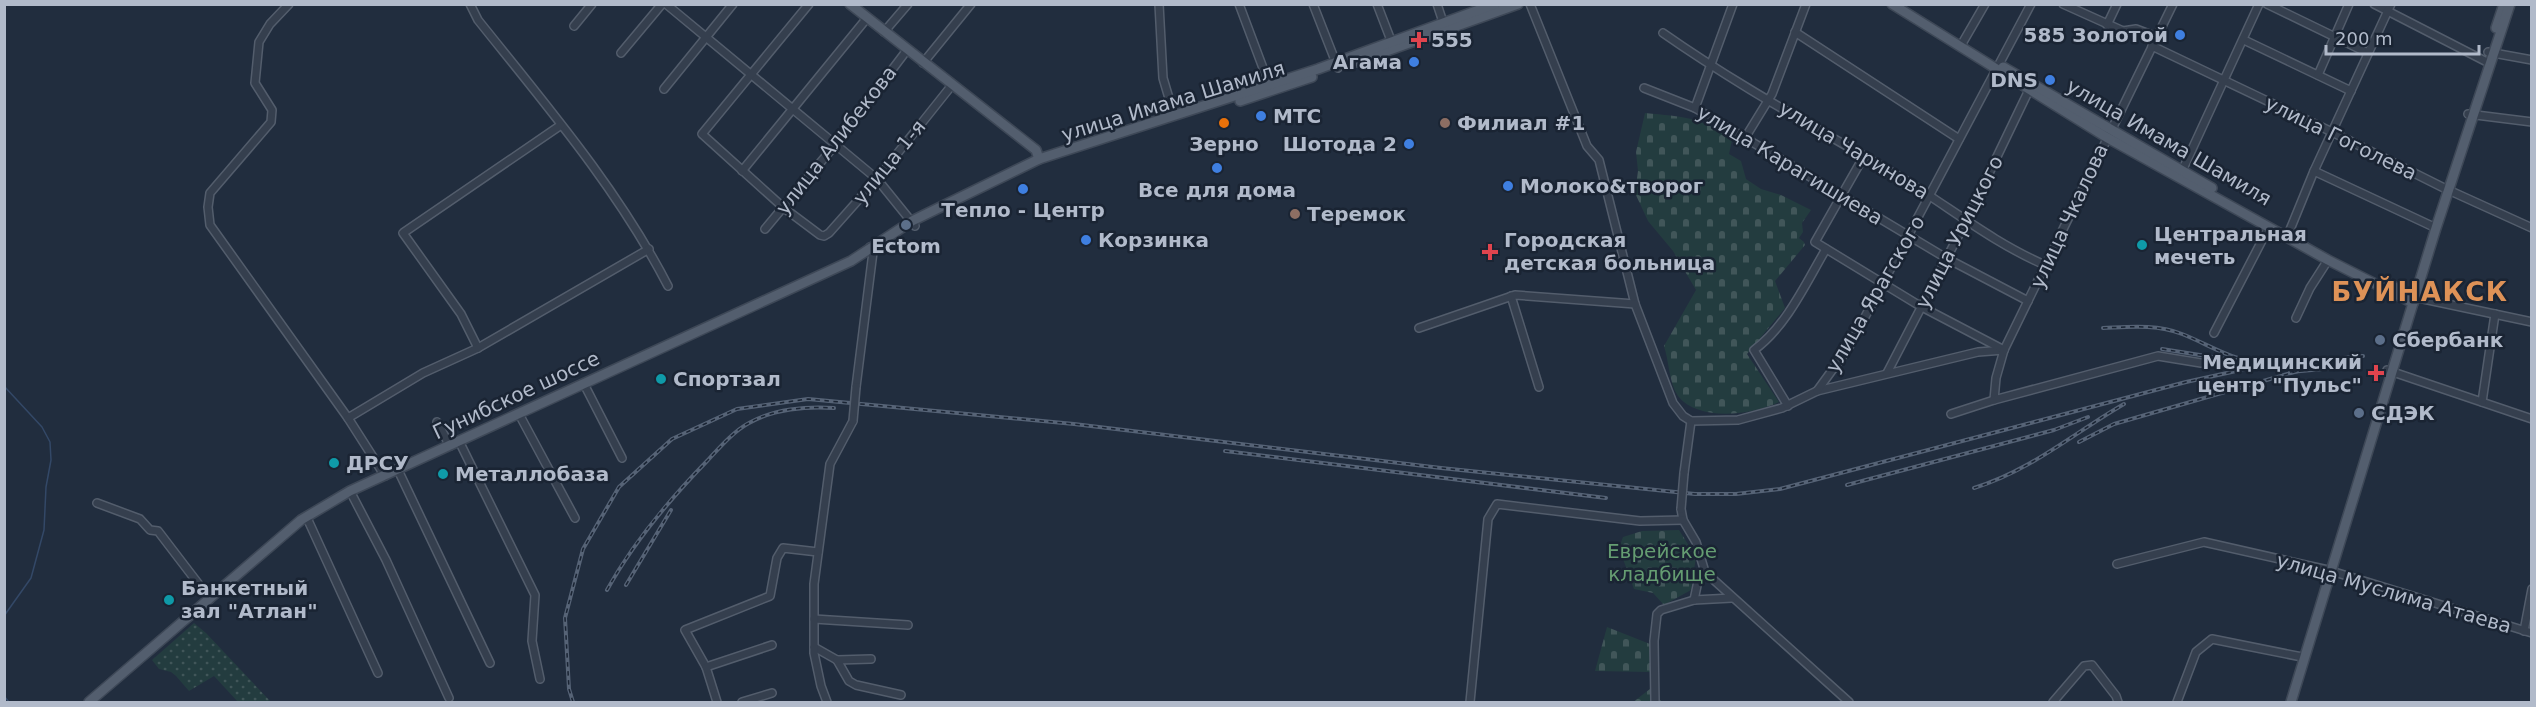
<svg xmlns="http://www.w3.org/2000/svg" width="2536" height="707" viewBox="0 0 2536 707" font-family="'DejaVu Sans',sans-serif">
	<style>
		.grass { fill: url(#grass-dots) }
		.cemetery { fill: url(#cemetery-stones) }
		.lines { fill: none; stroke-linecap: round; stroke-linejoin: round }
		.stream { stroke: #334867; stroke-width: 1.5 }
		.minor-casing { stroke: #535d6c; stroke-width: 10 }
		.major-casing { stroke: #3e4857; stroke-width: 12 }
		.minor { stroke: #353f4e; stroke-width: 7 }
		.major { stroke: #535e6e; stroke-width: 9 }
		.rail-casing { stroke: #566376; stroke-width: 4 }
		.rail { stroke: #1a2433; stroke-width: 1.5; stroke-dasharray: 4.5; stroke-linecap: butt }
		.minor-bridge-casing { stroke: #535d6c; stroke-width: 10; stroke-linecap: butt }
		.minor-bridge { stroke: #353f4e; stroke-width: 7 }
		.shop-dot { fill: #3f7fe0; stroke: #1a2433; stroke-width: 2 }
		.health-dot { fill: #e0444e; stroke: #1a2433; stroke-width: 2 }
		.food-dot { fill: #e8710a; stroke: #1a2433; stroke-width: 2 }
		.education-dot { fill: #8d6e63; stroke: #1a2433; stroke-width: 2 }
		.service-dot { fill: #5c6f8a; stroke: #1a2433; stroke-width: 2 }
		.culture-dot { fill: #0f9aa8; stroke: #1a2433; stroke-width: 2 }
		.labels { text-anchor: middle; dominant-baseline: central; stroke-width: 5; stroke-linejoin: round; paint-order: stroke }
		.poi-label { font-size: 20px; font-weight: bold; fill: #b1baca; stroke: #1a2433; text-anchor: start }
		.street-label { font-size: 20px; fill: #b1baca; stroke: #1a2433 }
		.park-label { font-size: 20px; fill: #659d72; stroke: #1a2433 }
		.district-label { font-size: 26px; font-weight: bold; letter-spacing: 1.5px; fill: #de9257; stroke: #1a2433 }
	</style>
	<defs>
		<pattern id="grass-dots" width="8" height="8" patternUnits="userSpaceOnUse" patternTransform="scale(1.5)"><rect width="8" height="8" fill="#233c3f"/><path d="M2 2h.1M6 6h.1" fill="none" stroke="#415659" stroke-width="1.8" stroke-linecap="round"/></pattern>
		<pattern id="cemetery-stones" width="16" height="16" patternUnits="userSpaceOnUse" patternTransform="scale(1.5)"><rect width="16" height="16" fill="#233c3f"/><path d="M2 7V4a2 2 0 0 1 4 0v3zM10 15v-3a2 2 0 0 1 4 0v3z" fill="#415659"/></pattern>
	</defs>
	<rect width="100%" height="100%" fill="#212d3e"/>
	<path class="grass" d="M194 623 206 633 271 702H238L214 676 189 691 176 676 171 672 159 669 152 660Z"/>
	<g class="cemetery">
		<path d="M1645 113C1684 117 1700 116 1732 140L1729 154 1741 161 1746 179 1761 189 1781 195 1811 210 1802 223 1803 232 1799 238 1804 242 1805 245 1775 281 1785 308 1747 354 1779 402C1753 415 1698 422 1678 396 1669 383 1669 361 1664 346L1696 290 1673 251 1648 221 1635 193 1638 171 1636 152Z"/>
		<path d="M1679 530 1696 557 1691 590 1664 605 1653 593 1634 589 1619 548 1623 537 1642 531Z"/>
		<path d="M1607 627 1650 644V672L1595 671Z"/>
		<path d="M1650 689 1662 702H1633Z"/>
	</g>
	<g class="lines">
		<g class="stream">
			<path d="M4 386 42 427 50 442 51 460 46 487 44 530 31 578 4 616"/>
			<path d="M4 696 9 702"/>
		</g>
		<defs>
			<g id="minor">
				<path d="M289 4 270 24 259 42 255 83 272 110 271 122 210 193 208 207 210 225 348 418 385 476"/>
				<path d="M470 4 478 20C546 105 618 189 668 286"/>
				<path d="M666 4 877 179 915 226"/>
				<path d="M809 4 702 134 784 208 820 235 824 236 829 233 877 179 952 85"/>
				<path d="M1159 4 1163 78 1174 115"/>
				<path d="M1239 4 1269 84"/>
				<path d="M1313 4 1338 68"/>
				<path d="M1377 4 1392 43"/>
				<path d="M1437 4 1444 25"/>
				<path d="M1530 4 1587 146 1599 160 1635 304 1673 403 1683 416 1691 421 1738 420 1782 408 1817 391 1978 352 2004 350"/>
				<path d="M2063 4 2123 31 2136 29 2157 37"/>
				<path d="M2267 4 2368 53"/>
				<path d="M2374 4 2485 61"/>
				<path d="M2107 25 2117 4"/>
				<path d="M574 26 592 4"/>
				<path d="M884 32 908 4"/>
				<path d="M1795 32 1959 139"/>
				<path d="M1663 33C1740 87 1824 132 1905 180 1952 209 1994 243 2045 265"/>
				<path d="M2244 40 2351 91"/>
				<path d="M1963 42 1985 4"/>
				<path d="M2152 46 2332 132 2444 188 2532 228"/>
				<path d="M2488 52 2532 60"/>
				<path d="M621 53 662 4"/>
				<path d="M923 63 971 4"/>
				<path d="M2318 75 2349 4"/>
				<path d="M1644 88 1695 108 1946 258 2028 301"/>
				<path d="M664 89 733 4"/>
				<path d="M1695 108 1733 4"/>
				<path d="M2468 114 2532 122"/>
				<path d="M1745 138 1772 94 1806 4"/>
				<path d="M1864 156 1815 242 1920 306 2004 350"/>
				<path d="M742 171 867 18"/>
				<path d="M2182 171 2259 4"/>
				<path d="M2314 171 2436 228"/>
				<path d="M765 229 835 145 907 50"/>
				<path d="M2287 237 2314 171 2391 4"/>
				<path d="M1511 296 1539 387"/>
				<path d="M2414 297 2532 322"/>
				<path d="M2296 318 2310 288 2328 260"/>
				<path d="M1419 328 1515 295 1635 304"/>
				<path d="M2214 333 2269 227"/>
				<path d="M478 348 461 314 403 233 561 125"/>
				<path d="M2387 370 2532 419"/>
				<path d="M1887 373 1966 221 2029 90"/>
				<path d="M584 384 622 458"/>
				<path d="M856 387 873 252 870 247"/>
				<path d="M1817 391 1849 347 2031 4"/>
				<path d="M1994 400 1996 378 2004 350 2173 4"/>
				<path d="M2482 402 2495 314"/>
				<path d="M1788 406 1754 350C1786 327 1806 283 1826 249"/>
				<path d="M519 414 575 518"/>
				<path d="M1951 414 1994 400 2158 356 2201 363"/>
				<path d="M348 418 423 373 478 348 649 249"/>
				<path d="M437 422 450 446"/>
				<path d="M459 441 535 595 532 641 540 679"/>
				<path d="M398 470 490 663"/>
				<path d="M1684 473 1691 421"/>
				<path d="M350 491 386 560 449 698"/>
				<path d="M97 503 140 519 150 530 158 531 210 599"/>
				<path d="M1681 509 1683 520 1696 542 1705 572 1849 702"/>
				<path d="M307 518 378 673"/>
				<path d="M2117 564 2204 542 2328 570 2532 633"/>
				<path d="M1694 600 1698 581 1705 572"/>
				<path d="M814 619 908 625"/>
				<path d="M2524 631 2532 589"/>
				<path d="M814 647 837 660 849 681 856 685 901 695"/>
				<path d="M837 660 871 659"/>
				<path d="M706 667 685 630 770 596 777 558 783 548 818 552"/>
				<path d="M717 702 706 667 772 645"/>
				<path d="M742 702 772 693"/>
				<path d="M827 702 821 686 814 653V584L830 464 853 421"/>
				<path d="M1470 702 1488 519 1497 504 1640 521 1683 520"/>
				<path d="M1655 702 1654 641 1657 614 1661 610 1694 600 1732 598"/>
				<path d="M2053 702 2084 666 2092 665 2116 696 2118 702"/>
				<path d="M2177 702 2196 652 2212 639 2302 657"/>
			</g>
			<g id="major">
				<path d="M850 4 1036 150 1039 159"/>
				<path d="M1892 4 2106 137 2328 260 2413 303"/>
				<path d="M2496 28 2504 4"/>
				<path d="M1356 62 1518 4"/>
				<path d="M2003 67 2212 188"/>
				<path d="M1240 101 1312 77"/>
				<path d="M2387 283 2414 297"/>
				<path d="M89 702 301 520 350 491 851 261 912 221 1039 159 1318 69 1495 4"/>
				<path d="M2291 702 2436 228 2510 4"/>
			</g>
		</defs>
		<use href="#minor" class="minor-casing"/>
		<use href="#major" class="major-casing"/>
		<use href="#minor" class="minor"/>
		<use href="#major" class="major"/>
		<defs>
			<g id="rail">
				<path d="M2103 328C2129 327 2156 324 2182 334 2208 344 2232 361 2261 362"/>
				<path d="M2162 349 2225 359"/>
				<path d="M2290 372 2355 366"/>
				<path d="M2079 442 2114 424 2298 371"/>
				<path d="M1225 451 1606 498"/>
				<path d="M1847 485 2054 430 2088 417"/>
				<path d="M1974 488C2030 471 2074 433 2124 404"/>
				<path d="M626 585 671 510"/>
				<path d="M607 590C634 541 670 499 708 460 720 447 734 431 749 423 773 409 807 406 834 408"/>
				<path d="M573 702 569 689 565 618 583 549 619 487 672 439 737 409 808 399 1074 424 1441 468 1695 494H1736L1780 489 2186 382 2259 366 2363 356"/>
			</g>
		</defs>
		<use href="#rail" class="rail-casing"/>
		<use href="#rail" class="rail"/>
		<defs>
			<g id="minor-bridge">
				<path d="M853 421 856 387"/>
				<path d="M1681 509 1684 473"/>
			</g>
		</defs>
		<use href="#minor-bridge" class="minor-bridge-casing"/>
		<use href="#minor-bridge" class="minor-bridge"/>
	</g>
	<g class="shop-dot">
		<circle cx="2180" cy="35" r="6"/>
		<circle cx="1414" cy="62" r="6"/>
		<circle cx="2050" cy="80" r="6"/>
		<circle cx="1261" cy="116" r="6"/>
		<circle cx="1409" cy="144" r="6"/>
		<circle cx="1217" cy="168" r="6"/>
		<circle cx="1508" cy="186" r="6"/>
		<circle cx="1023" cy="189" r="6"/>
		<circle cx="1086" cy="240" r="6"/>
	</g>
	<g class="health-dot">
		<path d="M1416 31h6v6h6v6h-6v6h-6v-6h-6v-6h6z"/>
		<path d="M1487 243h6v6h6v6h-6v6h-6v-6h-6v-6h6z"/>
		<path d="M2373 364h6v6h6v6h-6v6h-6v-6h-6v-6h6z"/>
	</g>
	<circle class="food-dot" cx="1224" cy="123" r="6"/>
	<g class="education-dot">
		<circle cx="1445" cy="123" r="6"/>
		<circle cx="1295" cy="214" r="6"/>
	</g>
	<g class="service-dot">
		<circle cx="906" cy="225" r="6"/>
		<circle cx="2380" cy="340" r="6"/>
		<circle cx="2359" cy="413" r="6"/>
	</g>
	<g class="culture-dot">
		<circle cx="2142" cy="245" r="6"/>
		<circle cx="661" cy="379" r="6"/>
		<circle cx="334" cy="463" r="6"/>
		<circle cx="443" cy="474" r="6"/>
		<circle cx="169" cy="600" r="6"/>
	</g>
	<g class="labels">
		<g class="poi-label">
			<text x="2168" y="35" text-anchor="end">585 Золотой</text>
			<text x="1431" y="40">555</text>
			<text x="1402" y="62" text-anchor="end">Агама</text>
			<text x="2038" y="80" text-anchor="end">DNS</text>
			<text x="1273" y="116">МТС</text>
			<text x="1457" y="123">Филиал #1</text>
			<text x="1224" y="144" text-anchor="middle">Зерно</text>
			<text x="1397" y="144" text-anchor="end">Шотода 2</text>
			<text x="1520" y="186">Молоко&amp;творог</text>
			<text x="1217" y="190" text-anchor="middle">Все для дома</text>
			<text x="1023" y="210" text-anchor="middle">Тепло - Центр</text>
			<text x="1307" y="214">Теремок</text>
			<text x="2154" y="234">Центральная<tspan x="2154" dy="23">мечеть</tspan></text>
			<text x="1098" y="240">Корзинка</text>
			<text x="1504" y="240">Городская<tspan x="1504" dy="23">детская больница</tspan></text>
			<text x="906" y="246" text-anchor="middle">Ectom</text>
			<text x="2392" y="340">Сбербанк</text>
			<text x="2362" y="362" text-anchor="end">Медицинский<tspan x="2362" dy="23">центр "Пульс"</tspan></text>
			<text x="673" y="379">Спортзал</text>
			<text x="2371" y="413">СДЭК</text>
			<text x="346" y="463">ДРСУ</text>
			<text x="455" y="474">Металлобаза</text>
			<text x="181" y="588">Банкетный<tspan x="181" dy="23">зал "Атлан"</tspan></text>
		</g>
		<g class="street-label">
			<text transform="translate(1173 101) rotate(-17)">улица Имама Шамиля</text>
			<text transform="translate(2341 138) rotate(26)">улица Гоголева</text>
			<text transform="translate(836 140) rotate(-52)">улица Алибекова</text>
			<text transform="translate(2169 142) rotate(30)">улица Имама Шамиля</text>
			<text transform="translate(1854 150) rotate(31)">улица Чаринова</text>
			<text transform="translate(889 162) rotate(-51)">улица 1-я</text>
			<text transform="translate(1790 165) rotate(31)">улица Карагишиева</text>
			<text transform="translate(2069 216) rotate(-65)">улица Чкалова</text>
			<text transform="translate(1959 232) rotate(-63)">улица Урицкого</text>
			<text transform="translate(1875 294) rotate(-60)">улица Ярагского</text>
			<text transform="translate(516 395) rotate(-25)">Гунибское шоссе</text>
			<text transform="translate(2394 593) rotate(16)">улица Муслима Атаева</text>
		</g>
		<g class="park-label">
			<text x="1662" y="551">Еврейское<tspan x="1662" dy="23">кладбище</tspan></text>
		</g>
		<g class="district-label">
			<text x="2420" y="292">БУЙНАКСК</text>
		</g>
	</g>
	<rect width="2536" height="707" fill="none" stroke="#b1baca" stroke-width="12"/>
	<path d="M2326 45v9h153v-9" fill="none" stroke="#b1baca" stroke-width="3"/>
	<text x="2335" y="45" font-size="18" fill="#b1baca" stroke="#1a2433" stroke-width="4.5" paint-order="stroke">200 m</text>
</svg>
